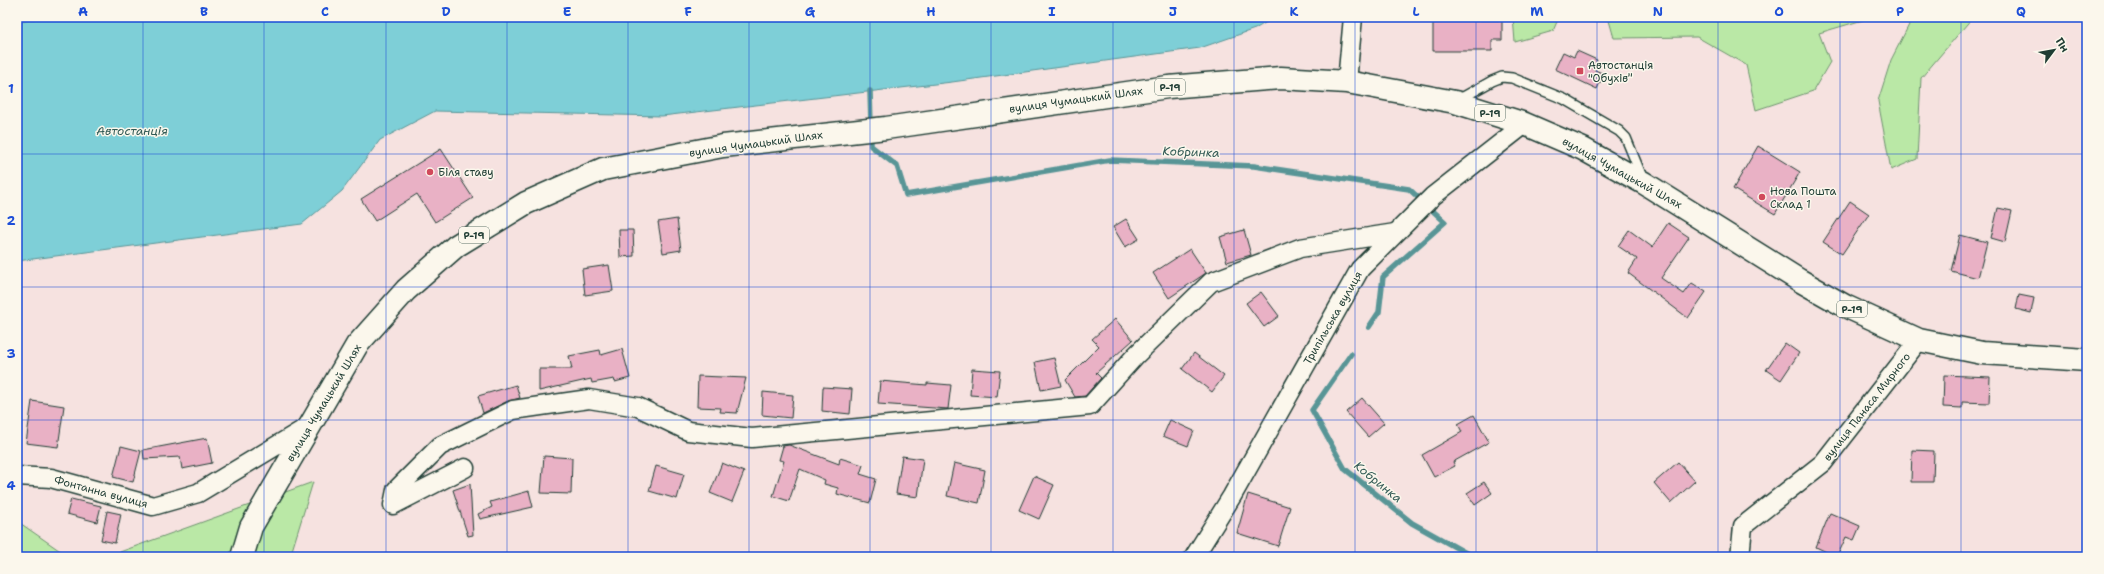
<svg xmlns="http://www.w3.org/2000/svg" width="2104" height="574" viewBox="0 0 2104 574" font-family="'Shantell Sans',sans-serif">
	<style>
		.green { fill: #bae8a6; stroke: #6c926d }
		.water { fill: #7ecfd7; stroke: #589596 }
		.lines { fill: none; stroke-linecap: round; stroke-linejoin: round }
		.stream { stroke: #589596; stroke-width: 5.5 }
		.building { fill: #e9b1c5; stroke: #1f3d34 }
		.service-casing { stroke: #1f3d34; stroke-width: 12 }
		.minor-casing { stroke: #1f3d34; stroke-width: 21 }
		.primary-casing { stroke: #1f3d34; stroke-width: 25 }
		.service { stroke: #fbf7ec; stroke-width: 9 }
		.minor { stroke: #fbf7ec; stroke-width: 18 }
		.primary { stroke: #fbf7ec; stroke-width: 22 }
		.grid { fill: none; stroke: #1d4ed8; stroke-width: 1; stroke-opacity: 0.55 }
		.poi-dot { fill: #d1495b; stroke: #fbf7ec; stroke-width: 1.5 }
		.labels { text-anchor: middle; dominant-baseline: central; stroke-width: 3; stroke-linejoin: round; paint-order: stroke }
		.shield { fill: #fbf7ec; stroke: #61756b; stroke-width: 1 }
		.shield-label { font-size: 10px; font-weight: bold; fill: #1f3d34 }
		.poi-label { font-size: 11px; fill: #1f3d34; stroke: #fbf7ec; text-anchor: start }
		.street-label { font-size: 11px; fill: #1f3d34; stroke: #fbf7ec }
		.water-label { font-size: 12px; font-style: italic; fill: #325a55; stroke: #fbf7ec }
		.neatline { fill: none; stroke: #1d4ed8; stroke-width: 1.5 }
		.grid-label { font-size: 13px; text-anchor: middle; font-weight: bold; fill: #1d4ed8 }
	</style>
	<rect width="100%" height="100%" fill="#f6e2e0"/>
	<filter id="ink" filterUnits="userSpaceOnUse"><feTurbulence type="fractalNoise" baseFrequency=".025" numOctaves="2"/><feDisplacementMap in="SourceGraphic" scale="8" xChannelSelector="R" yChannelSelector="G"/><feConvolveMatrix kernelMatrix="1 2 1 2 8 2 1 2 1" color-interpolation-filters="sRGB"/></filter>
	<g filter="url(#ink)">
		<g class="green">
			<path d="M1513 17H1559L1553 31 1515 42Z"/>
			<path d="M1608 17H1873L1819 33 1830 62 1813 91 1756 110 1746 65 1697 37 1614 38Z"/>
			<path d="M1913 17H1973L1921 78 1917 159 1891 170 1878 101 1891 60Z"/>
			<path d="M313 482 290 557H106Z"/>
			<path d="M17 521 69 557H17Z"/>
		</g>
		<path class="water" d="M43 17H1275L1255 29 1200 48 952 82 662 116 435 111 380 140 342 191 302 224 17 261V23Z"/>
		<g class="lines">
			<g class="stream">
				<path d="M870 91 871 125"/>
				<path d="M871 133V146L897 166 906 195 1110 160 1254 166 1409 189 1445 222 1383 277 1379 312 1369 327"/>
				<path d="M1351 354 1312 410 1345 469 1412 523 1473 557"/>
			</g>
		</g>
		<g class="building">
			<path d="M1433 20H1502V40H1492V51H1433Z"/>
			<path d="M1577 51 1597 60 1593 69 1604 74 1597 89 1555 69 1563 52 1574 57Z"/>
			<path d="M1758 146 1800 172 1775 214 1733 189Z"/>
			<path d="M441 149 473 198 435 222 417 194 375 221 361 199Z"/>
			<path d="M1850 201 1869 214 1842 254 1823 242Z"/>
			<path d="M1998 208 2012 211 2005 242 1991 238Z"/>
			<path d="M677 219 681 250 663 253 658 222Z"/>
			<path d="M1126 219 1139 239 1125 247 1113 227Z"/>
			<path d="M1668 223 1689 237 1661 278 1684 294 1692 283 1706 292 1688 318 1628 273 1637 259 1618 246 1629 230 1652 247Z"/>
			<path d="M619 230H633L634 256 620 257Z"/>
			<path d="M1244 230 1251 255 1227 262 1220 237Z"/>
			<path d="M1960 235 1987 242 1978 278 1951 271Z"/>
			<path d="M1190 249 1206 273 1169 298 1153 273Z"/>
			<path d="M609 265 613 291 585 295 582 269Z"/>
			<path d="M1261 292 1279 316 1264 327 1246 303Z"/>
			<path d="M2019 295 2034 298 2031 313 2016 309Z"/>
			<path d="M1115 319 1133 340 1096 373 1101 378 1085 396 1075 397 1065 380 1099 346 1092 339Z"/>
			<path d="M1785 343 1799 353 1781 380 1766 370Z"/>
			<path d="M622 349 630 378 615 382 614 379 592 383 591 379 539 391V369H572L569 356 600 350 601 355Z"/>
			<path d="M1194 353 1224 376 1212 392 1182 369Z"/>
			<path d="M1054 358 1061 386 1041 390 1035 362Z"/>
			<path d="M972 369 1000 371 997 397 970 395Z"/>
			<path d="M1944 375 1990 377 1989 403 1962 402V408L1943 407Z"/>
			<path d="M698 376 746 378 737 413 720 412 721 408 697 407Z"/>
			<path d="M880 381 927 385V383L951 385 948 409 878 404Z"/>
			<path d="M516 385 520 398 508 401 483 413 478 396Z"/>
			<path d="M823 387 852 389 850 414 822 411Z"/>
			<path d="M763 392 793 395 791 418 762 415Z"/>
			<path d="M1362 398 1384 423 1368 437 1346 412Z"/>
			<path d="M32 401 64 406 58 447 26 443Z"/>
			<path d="M1474 415 1489 442 1453 462 1455 466 1434 477 1422 455 1462 432 1458 424Z"/>
			<path d="M1170 420 1194 431 1188 446 1163 436Z"/>
			<path d="M207 438 212 463 182 469 180 457 144 459 143 450Z"/>
			<path d="M789 445 839 464 840 458 863 465 860 474 876 479 870 503 837 494 838 488 824 484 825 480 800 469 789 501 773 496 784 461 779 460 783 446Z"/>
			<path d="M121 446 141 451 133 482 113 477Z"/>
			<path d="M1912 450 1934 451 1933 482H1911Z"/>
			<path d="M544 456 572 458 571 494 541 493Z"/>
			<path d="M902 456 923 459 918 497 896 494Z"/>
			<path d="M1678 462 1695 481 1671 503 1654 483Z"/>
			<path d="M722 463 744 472 732 502 710 493Z"/>
			<path d="M954 463 985 470 979 503 947 496Z"/>
			<path d="M656 466 684 474 677 499 649 491Z"/>
			<path d="M1034 476 1054 485 1039 519 1019 510Z"/>
			<path d="M1484 482 1492 493 1475 505 1467 493Z"/>
			<path d="M470 484 473 535 468 536 453 490Z"/>
			<path d="M529 491 533 507 480 519 478 514 492 507 490 502Z"/>
			<path d="M1248 494 1290 507 1278 546 1237 533Z"/>
			<path d="M71 499 101 506 97 522 67 514Z"/>
			<path d="M107 511 121 514 115 543 101 540Z"/>
			<path d="M1830 513 1860 526 1854 540 1846 537 1837 557 1816 547Z"/>
		</g>
		<g class="lines">
			<defs>
				<path id="service" d="M1458 100 1492 81 1502 77 1512 78 1564 99 1619 131 1626 138 1642 177"/>
				<g id="minor">
					<path d="M1347 82 1353 17"/>
					<path d="M465 468 393 505 396 490 440 446 513 410 589 399 638 407 688 431 752 438 1090 406 1136 355 1211 282 1300 248 1395 233"/>
					<path d="M17 476 51 478 153 506 198 493 309 426"/>
					<path d="M1194 557 1232 496 1360 269 1433 196 1525 124"/>
					<path d="M1740 557 1743 526 1823 463 1919 340"/>
				</g>
				<path id="primary" d="M242 557 251 527 357 345 406 290 456 246 526 203 603 169 723 146 886 128 1168 87 1281 78 1347 82 1455 102 1525 124 1583 149 1644 183 1799 280 1845 306 1919 340 1982 353 2087 360"/>
			</defs>
			<use href="#service" class="service-casing"/>
			<use href="#minor" class="minor-casing"/>
			<use href="#primary" class="primary-casing"/>
			<use href="#service" class="service"/>
			<use href="#minor" class="minor"/>
			<use href="#primary" class="primary"/>
		</g>
	</g>
	<path class="grid" d="M143 17V557M264 17V557M386 17V557M507 17V557M628 17V557M749 17V557M870 17V557M991 17V557M1113 17V557M1234 17V557M1355 17V557M1476 17V557M1597 17V557M1718 17V557M1840 17V557M1961 17V557M17 154H2087M17 287H2087M17 420H2087"/>
	<g class="poi-dot">
		<rect x="1576" y="67" width="8" height="8" rx="2"/>
		<circle cx="430" cy="172" r="4"/>
		<circle cx="1762" cy="197" r="4"/>
	</g>
	<g class="labels">
		<g class="shield">
			<rect x="1155" y="79" width="30" height="16" rx="3"/>
			<rect x="1475" y="105" width="30" height="16" rx="3"/>
			<rect x="459" y="227" width="30" height="16" rx="3"/>
			<rect x="1837" y="301" width="30" height="16" rx="3"/>
		</g>
		<g class="shield-label">
			<text x="1170" y="87">Р-19</text>
			<text x="1490" y="113">Р-19</text>
			<text x="474" y="235">Р-19</text>
			<text x="1852" y="309">Р-19</text>
		</g>
		<g class="poi-label">
			<text x="1588" y="65">Автостанція<tspan x="1588" dy="13">"Обухів"</tspan></text>
			<text x="438" y="172">Біля ставу</text>
			<text x="1770" y="191">Нова Пошта<tspan x="1770" dy="13">Склад 1</tspan></text>
		</g>
		<g class="street-label">
			<text transform="translate(1076 100) rotate(-8)">вулиця Чумацький Шлях</text>
			<text transform="translate(756 144) rotate(-8)">вулиця Чумацький Шлях</text>
			<text transform="translate(1622 173) rotate(29)">вулиця Чумацький Шлях</text>
			<text transform="translate(1333 318) rotate(-60)">Трипільська вулиця</text>
			<text transform="translate(324 403) rotate(-59)">вулиця Чумацький Шлях</text>
			<text transform="translate(1867 407) rotate(-52)">вулиця Панаса Мирного</text>
			<text transform="translate(101 492) rotate(15)">Фонтанна вулиця</text>
		</g>
		<g class="water-label">
			<text x="132" y="131">Автостанція</text>
			<text transform="translate(1191 152) rotate(2)">Кобринка</text>
			<text transform="translate(1378 482) rotate(39)">Кобринка</text>
		</g>
	</g>
	<rect width="2104" height="574" fill="none" stroke="#fbf7ec" stroke-width="44"/>
	<g transform="translate(2054 50) rotate(58)" stroke="#fbf7ec" stroke-width="3" paint-order="stroke">
	<path d="M0-3L7 15L0 10L-7 15Z" fill="#1f3d34"/>
	<text y="-6" font-size="11" font-weight="bold" text-anchor="middle" fill="#1f3d34">Пн</text>
	</g>
	<rect x="22" y="22" width="2060" height="530" class="neatline"/>
	<g class="grid-label">
		<text x="83" y="16">A</text>
		<text x="204" y="16">B</text>
		<text x="325" y="16">C</text>
		<text x="446" y="16">D</text>
		<text x="567" y="16">E</text>
		<text x="688" y="16">F</text>
		<text x="810" y="16">G</text>
		<text x="931" y="16">H</text>
		<text x="1052" y="16">I</text>
		<text x="1173" y="16">J</text>
		<text x="1294" y="16">K</text>
		<text x="1416" y="16">L</text>
		<text x="1537" y="16">M</text>
		<text x="1658" y="16">N</text>
		<text x="1779" y="16">O</text>
		<text x="1900" y="16">P</text>
		<text x="2021" y="16">Q</text>
		<text x="11" y="93">1</text>
		<text x="11" y="225">2</text>
		<text x="11" y="358">3</text>
		<text x="11" y="490">4</text>
	</g>
</svg>
